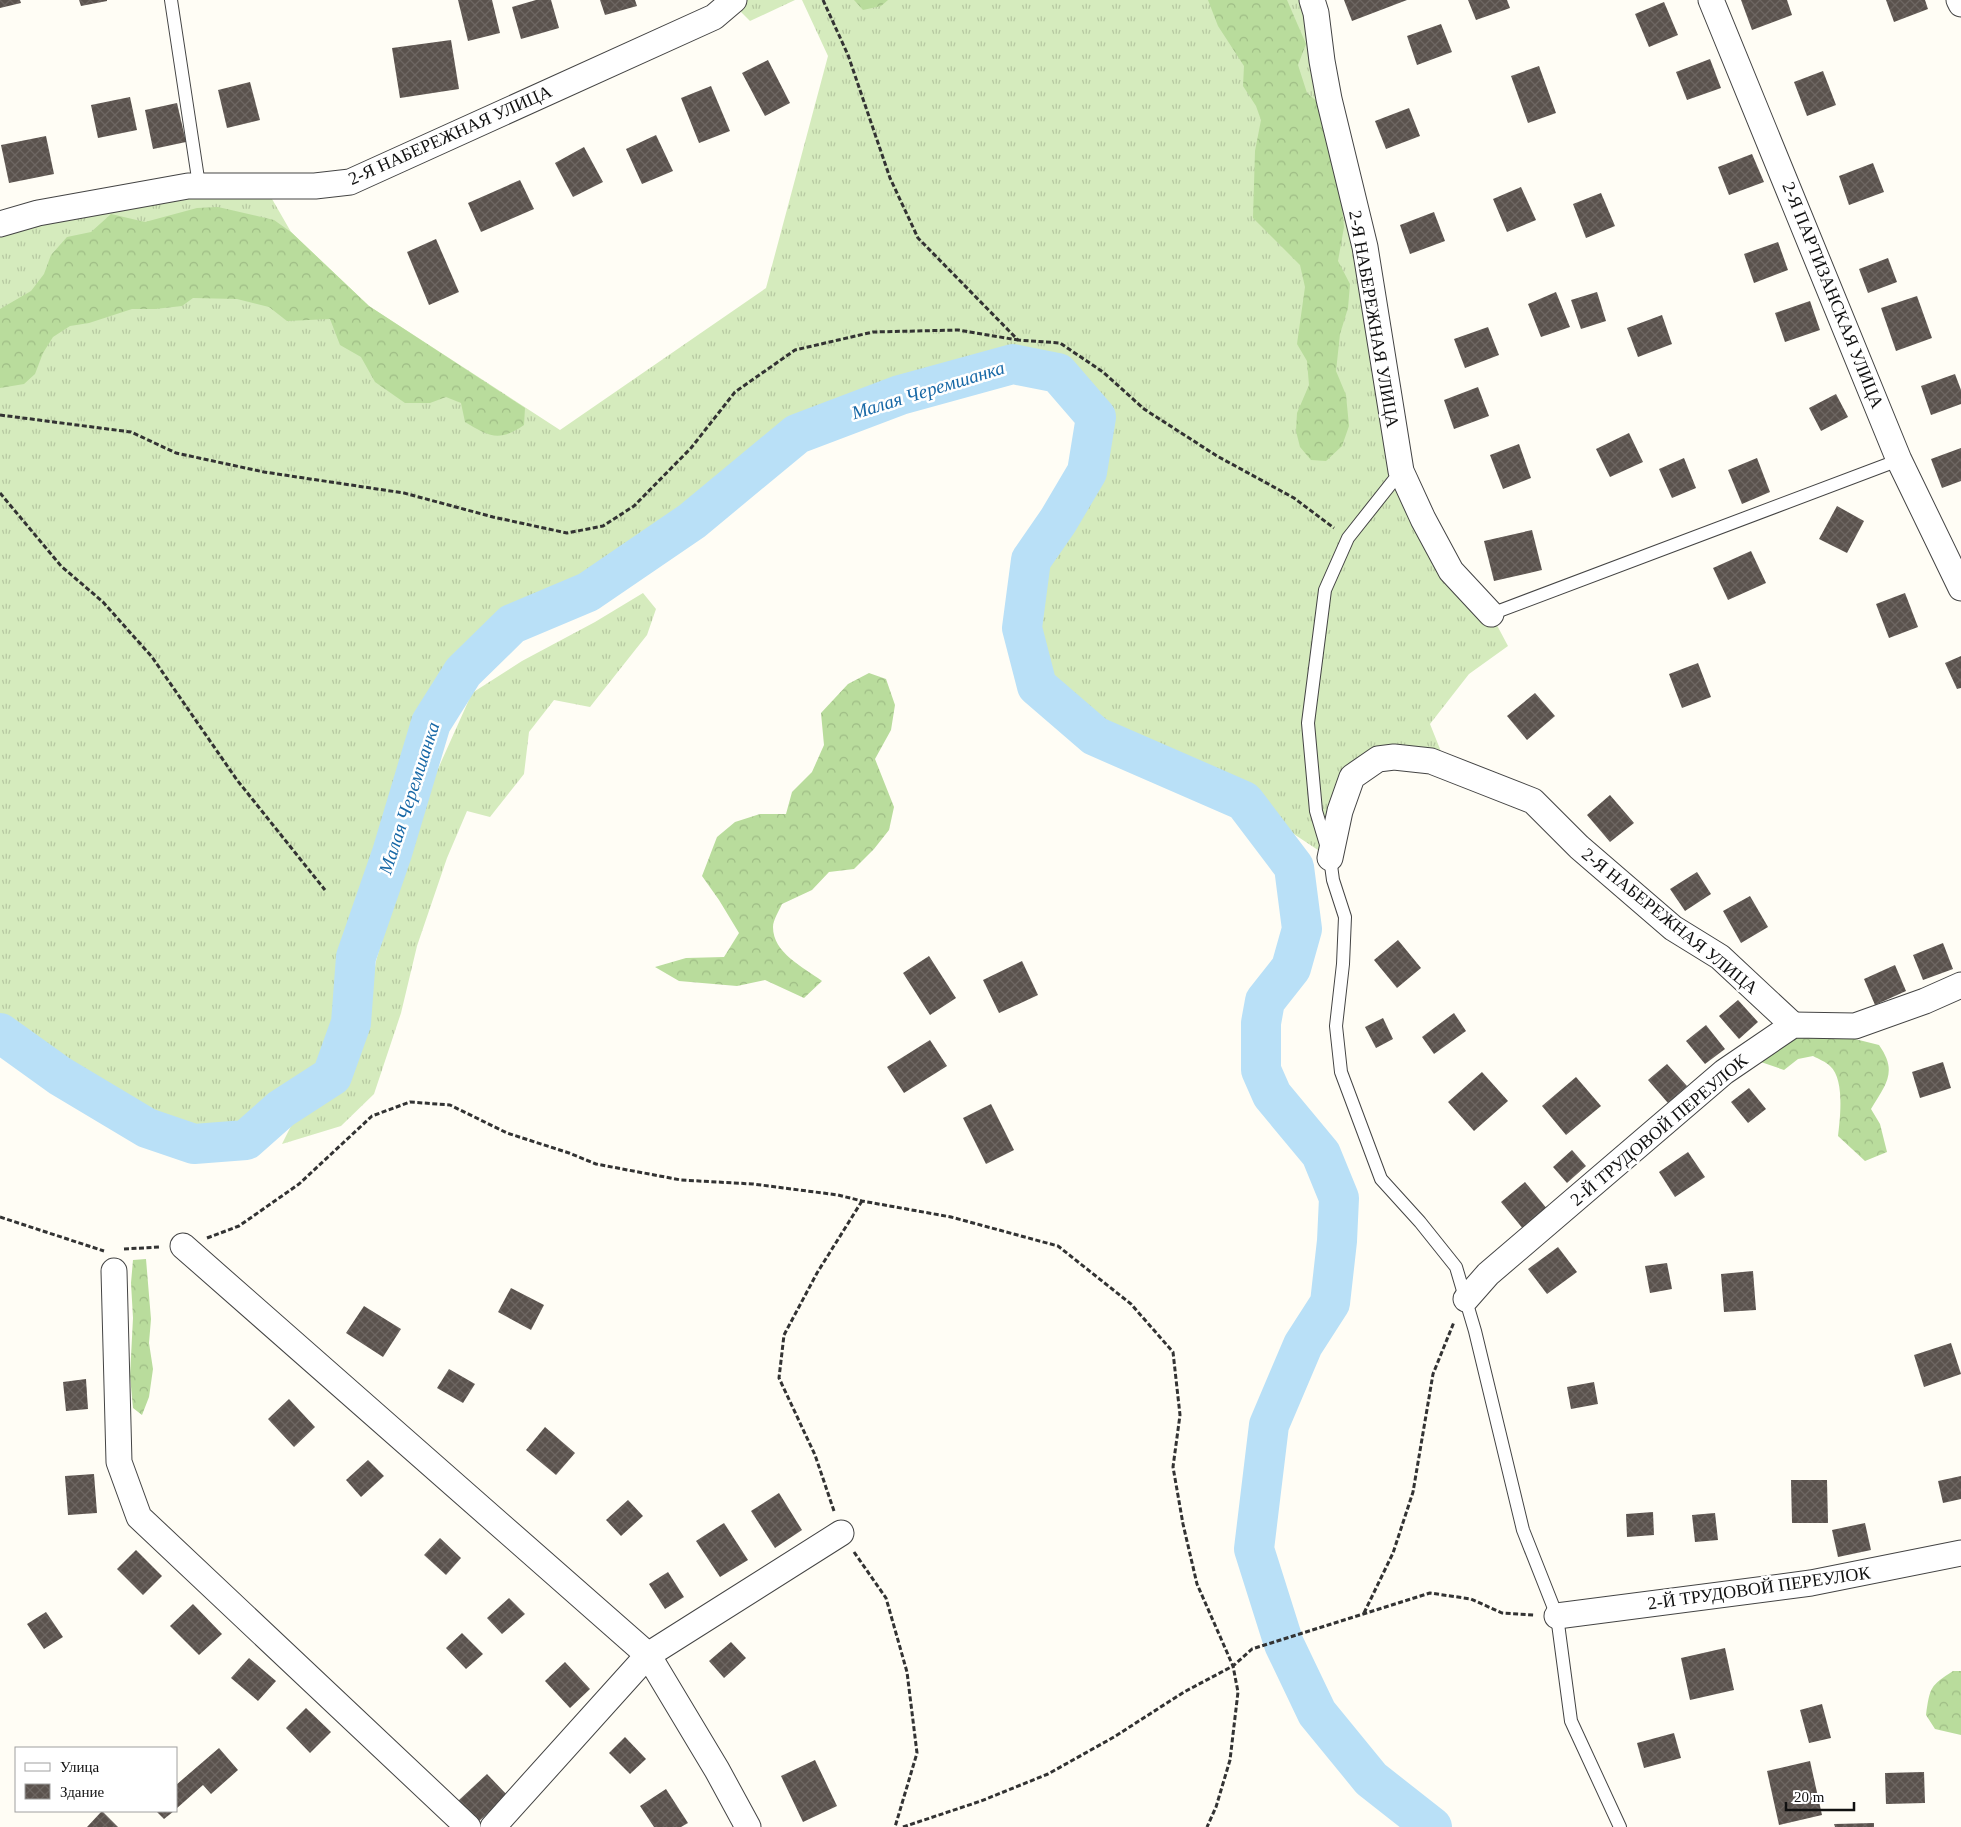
<svg xmlns="http://www.w3.org/2000/svg" width="1961" height="1827" viewBox="0 0 1961 1827" font-family="'Times New Roman',serif">
	<style>
		.grass { fill: url(#grass-tufts) }
		.forest { fill: url(#forest-crowns) }
		.lines { fill: none; stroke-linecap: round; stroke-linejoin: round }
		.river { stroke: #b9e0f7; stroke-width: 40 }
		.building { fill: url(#building-cross-hatch) }
		.lane-casing { stroke: #444; stroke-width: 14 }
		.street-casing { stroke: #444; stroke-width: 27 }
		.path { stroke: #333; stroke-width: 3; stroke-dasharray: 5 2.5; stroke-linecap: butt }
		.lane { stroke: #fff; stroke-width: 12 }
		.street { stroke: #fff; stroke-width: 25 }
		.labels { text-anchor: middle; dominant-baseline: central; stroke-width: 5; stroke-linejoin: round; paint-order: stroke }
		.street-label { font-size: 18px; fill: #111; stroke: #fff }
		.water-label { font-size: 19px; font-style: italic; fill: #1768a6; stroke: #fff }
	</style>
	<defs>
		<pattern id="grass-tufts" width="24" height="20" patternUnits="userSpaceOnUse" patternTransform="scale(1.25)"><rect width="24" height="20" fill="#d5ebbd"/><path d="M3 7l-1-3M5 7V3M7 7l1-3M15 17l-1-3M17 17v-4M19 17l1-3" fill="none" stroke="#b6c8a1"/></pattern>
		<pattern id="forest-crowns" width="20" height="18" patternUnits="userSpaceOnUse" patternTransform="scale(1.25)"><rect width="20" height="18" fill="#b9dc9c"/><path d="M2 6a3 3 0 1 1 6 0M12 15a3 3 0 1 1 6 0" fill="none" stroke="#9ebc85"/></pattern>
		<pattern id="building-cross-hatch" width="8" height="8" patternUnits="userSpaceOnUse" patternTransform="scale(1.25)"><rect width="8" height="8" fill="#5a524d"/><path d="M0 0l8 8M0 8l8-8" fill="none" stroke="#6d6662"/></pattern>
	</defs>
	<rect width="100%" height="100%" fill="#fffdf5"/>
	<g class="grass">
		<path d="M734 0H795L750 21 732 3Z"/>
		<path d="M802 0H1308L1401 471 1491 614 1508 646 1469 674 1430 724 1442 754 1352 777 1330 858 1244 801 1095 736 1037 686 1022 628 1031 560 1058 521 1091 451 1096 417 1058 373 1013 364 901 395 797 434 692 521 588 592 512 624 463 672 431 723 392 853 356 957 351 1023 332 1076 281 1109 246 1140 194 1144 147 1128 60 1076 0 1033V224L264 185 291 232 369 306 560 430 766 288 828 56Z"/>
		<path d="M643 593 656 609 647 635 590 707 554 700 529 732 524 774 490 817 467 811 447 858 417 946 401 1013 374 1094 341 1126 282 1144 296 1116 347 1079 366 1023 376 961 402 870 433 780 472 693 522 661 595 622Z"/>
	</g>
	<g class="forest">
		<path d="M854 0H888L881 6 863 10Z"/>
		<path d="M1208 0H1287L1306 44 1298 65 1307 93 1327 110 1335 140 1344 227 1338 261 1350 284 1348 308 1340 334 1336 371 1346 395 1349 426 1342 446 1326 461 1311 460 1300 447 1296 431 1297 413 1309 385 1307 361 1297 344 1305 287 1300 265 1253 218 1255 151 1261 120 1256 106 1243 86 1244 66 1218 26Z"/>
		<path d="M218 207 274 220 291 232 369 306 525 408 524 425C499 442 490 437 465 422L461 403 446 397 430 403H405L375 382 361 357 340 345 330 319 287 321 269 307 237 299 193 298 182 306 155 309H132L89 323 70 326 53 337 43 353 35 374 24 384 0 388V309L31 291 44 274 51 255 67 237 91 232 111 214 145 222 197 208Z"/>
		<path d="M869 673 886 679 895 705 891 730 875 759 894 807 889 830 874 849 854 869 829 872 812 890 782 904C779 911 773 920 773 927 773 953 803 967 822 981L804 998 765 980 737 986 679 981 655 967 686 958 724 957 739 933 719 900 702 876 717 837 735 822 760 814H786L792 792 812 772 824 745 821 713 848 684Z"/>
		<path d="M1801 1034 1855 1039 1879 1045C1898 1072 1886 1084 1871 1109L1880 1124 1887 1152 1865 1161 1838 1136C1840 1119 1845 1079 1830 1066 1826 1062 1819 1059 1813 1056L1798 1059 1784 1070 1758 1061Z"/>
		<path d="M146 1259 151 1319 149 1343 153 1369 149 1397 142 1415 133 1408 130 1376 133 1318 131 1283 133 1260Z"/>
		<path d="M1953 1671H1961V1735L1935 1729 1926 1715C1930 1687 1930 1686 1953 1671Z"/>
	</g>
	<g class="lines">
		<path class="river" d="M0 1033 60 1076 147 1128 194 1144 246 1140 281 1109 332 1076 351 1023 356 957 392 853 431 723 463 672 512 624 588 592 692 521 797 434 900 395 1013 364 1058 373 1096 417 1087 472 1058 521 1031 560 1022 628 1037 686 1095 736 1244 801 1294 867 1302 929 1291 968 1265 1001 1261 1023V1070L1272 1095 1321 1154 1339 1198 1337 1241 1330 1303 1303 1345 1269 1425 1254 1549 1284 1644 1317 1713 1371 1779 1432 1827"/>
	</g>
	<g class="building">
		<path d="M0 0H20L21 3 0 8Z"/>
		<path d="M79 0H107V1L81 6Z"/>
		<path d="M458 0H492L500 33 468 41Z"/>
		<path d="M536 0H551L559 28 521 39 512 7Z"/>
		<path d="M600 0H635L637 6 605 15Z"/>
		<path d="M1344 0H1407L1352 21Z"/>
		<path d="M1468 0H1507L1510 8 1476 20Z"/>
		<path d="M1741 0H1787L1792 15 1752 30Z"/>
		<path d="M1886 0H1925L1928 9 1894 22Z"/>
		<path d="M1664 2 1678 35 1649 47 1635 14Z"/>
		<path d="M1441 24 1452 52 1417 65 1407 36Z"/>
		<path d="M451 40 459 89 400 98 392 48Z"/>
		<path d="M1710 59 1721 88 1687 100 1676 72Z"/>
		<path d="M768 60 790 103 765 116 742 73Z"/>
		<path d="M1539 66 1556 113 1528 123 1511 76Z"/>
		<path d="M1823 71 1836 105 1807 116 1794 82Z"/>
		<path d="M250 82 260 120 227 128 218 90Z"/>
		<path d="M711 86 730 131 699 143 681 98Z"/>
		<path d="M130 97 137 130 98 138 91 105Z"/>
		<path d="M177 103 186 142 153 149 145 110Z"/>
		<path d="M1409 108 1420 136 1386 149 1375 121Z"/>
		<path d="M656 135 673 171 642 184 626 149Z"/>
		<path d="M46 136 54 174 9 183 1 145Z"/>
		<path d="M584 147 603 182 573 197 555 163Z"/>
		<path d="M1752 154 1764 182 1729 195 1718 167Z"/>
		<path d="M1873 163 1884 192 1849 205 1839 176Z"/>
		<path d="M520 180 534 209 481 232 468 203Z"/>
		<path d="M1521 187 1536 220 1507 232 1493 199Z"/>
		<path d="M1601 193 1615 226 1586 238 1573 204Z"/>
		<path d="M1434 212 1445 241 1410 254 1400 225Z"/>
		<path d="M436 239 459 292 429 305 407 252Z"/>
		<path d="M1778 242 1788 270 1754 283 1744 254Z"/>
		<path d="M1888 258 1897 282 1868 293 1859 269Z"/>
		<path d="M1556 292 1570 327 1541 337 1528 304Z"/>
		<path d="M1597 292 1606 321 1581 329 1571 300Z"/>
		<path d="M1917 296 1932 338 1896 351 1881 308Z"/>
		<path d="M1810 301 1820 330 1785 342 1775 313Z"/>
		<path d="M1662 315 1672 344 1638 357 1627 328Z"/>
		<path d="M1488 327 1499 355 1465 368 1454 339Z"/>
		<path d="M1955 374 1961 390V404L1931 415 1921 386Z"/>
		<path d="M1478 387 1489 416 1454 429 1444 400Z"/>
		<path d="M1836 394 1848 417 1821 431 1809 408Z"/>
		<path d="M1629 433 1643 462 1610 477 1596 449Z"/>
		<path d="M1519 444 1531 478 1503 489 1490 455Z"/>
		<path d="M1961 448V481L1942 488 1931 459Z"/>
		<path d="M1684 458 1696 488 1672 498 1659 469Z"/>
		<path d="M1757 458 1770 492 1742 504 1728 470Z"/>
		<path d="M1837 506 1864 521 1847 553 1819 539Z"/>
		<path d="M1532 530 1542 570 1494 581 1484 541Z"/>
		<path d="M1751 551 1766 583 1728 600 1713 568Z"/>
		<path d="M1905 593 1918 627 1889 638 1876 604Z"/>
		<path d="M1961 656V688L1957 689 1945 663Z"/>
		<path d="M1698 663 1711 697 1682 708 1669 674Z"/>
		<path d="M1535 693 1555 716 1527 740 1507 716Z"/>
		<path d="M1610 795 1634 823 1610 842 1587 815Z"/>
		<path d="M1697 872 1711 894 1685 911 1670 889Z"/>
		<path d="M1750 896 1768 927 1741 943 1723 911Z"/>
		<path d="M1398 940 1421 968 1397 988 1374 960Z"/>
		<path d="M1943 943 1953 969 1923 980 1913 955Z"/>
		<path d="M929 956 956 998 930 1015 903 973Z"/>
		<path d="M1022 961 1038 995 999 1013 983 980Z"/>
		<path d="M1895 965 1906 991 1875 1005 1864 979Z"/>
		<path d="M1738 1000 1758 1022 1739 1039 1719 1016Z"/>
		<path d="M1454 1013 1466 1031 1434 1054 1422 1037Z"/>
		<path d="M1383 1018 1393 1039 1376 1048 1365 1027Z"/>
		<path d="M1706 1025 1725 1049 1705 1064 1686 1041Z"/>
		<path d="M930 1040 947 1066 904 1093 887 1067Z"/>
		<path d="M1943 1062 1951 1088 1920 1098 1912 1072Z"/>
		<path d="M1667 1064 1687 1086 1668 1103 1648 1080Z"/>
		<path d="M1482 1072 1508 1101 1474 1131 1448 1102Z"/>
		<path d="M1576 1077 1601 1106 1566 1135 1542 1106Z"/>
		<path d="M1749 1088 1766 1109 1748 1123 1731 1102Z"/>
		<path d="M991 1104 1014 1150 986 1164 963 1118Z"/>
		<path d="M1572 1150 1586 1166 1567 1183 1553 1167Z"/>
		<path d="M1688 1152 1705 1177 1675 1197 1659 1172Z"/>
		<path d="M1525 1182 1548 1210 1524 1230 1501 1202Z"/>
		<path d="M1558 1247 1577 1272 1547 1294 1528 1269Z"/>
		<path d="M1667 1263 1672 1289 1650 1293 1645 1266Z"/>
		<path d="M1753 1271 1756 1310 1724 1312 1721 1274Z"/>
		<path d="M511 1288 544 1305 531 1330 498 1312Z"/>
		<path d="M364 1306 401 1329 383 1357 346 1333Z"/>
		<path d="M1951 1343 1961 1374 1924 1387 1914 1355Z"/>
		<path d="M449 1369 475 1384 463 1403 437 1388Z"/>
		<path d="M86 1379 88 1409 66 1411 63 1382Z"/>
		<path d="M1594 1382 1598 1404 1571 1409 1567 1387Z"/>
		<path d="M289 1399 315 1427 294 1447 268 1419Z"/>
		<path d="M545 1427 575 1453 556 1475 526 1450Z"/>
		<path d="M368 1460 384 1476 361 1497 346 1480Z"/>
		<path d="M94 1474 97 1513 68 1515 65 1476Z"/>
		<path d="M1961 1476V1499L1943 1503 1938 1481Z"/>
		<path d="M1791 1480H1827L1828 1523H1792Z"/>
		<path d="M779 1493 802 1530 775 1548 751 1511Z"/>
		<path d="M628 1500 643 1516 621 1536 606 1520Z"/>
		<path d="M1653 1512 1654 1535 1627 1537 1626 1514Z"/>
		<path d="M1715 1513 1718 1540 1695 1542 1692 1515Z"/>
		<path d="M724 1523 748 1560 720 1577 696 1541Z"/>
		<path d="M1865 1523 1871 1550 1838 1557 1832 1530Z"/>
		<path d="M440 1538 461 1558 446 1575 424 1555Z"/>
		<path d="M136 1550 162 1576 143 1595 117 1569Z"/>
		<path d="M668 1572 684 1597 665 1609 649 1584Z"/>
		<path d="M509 1598 525 1614 502 1634 487 1618Z"/>
		<path d="M193 1604 222 1634 199 1655 170 1626Z"/>
		<path d="M46 1612 63 1637 44 1649 27 1624Z"/>
		<path d="M462 1633 483 1654 466 1669 446 1648Z"/>
		<path d="M731 1642 746 1658 724 1678 709 1661Z"/>
		<path d="M1725 1648 1734 1690 1690 1700 1681 1658Z"/>
		<path d="M249 1658 276 1681 258 1701 231 1678Z"/>
		<path d="M565 1662 590 1689 570 1708 545 1681Z"/>
		<path d="M1822 1704 1831 1738 1809 1743 1800 1710Z"/>
		<path d="M306 1708 331 1732 310 1753 286 1728Z"/>
		<path d="M1674 1733 1681 1758 1644 1768 1637 1743Z"/>
		<path d="M625 1737 646 1759 630 1774 609 1753Z"/>
		<path d="M219 1748 238 1770 211 1794 203 1785 176 1809V1785Z"/>
		<path d="M815 1760 837 1806 803 1822 781 1776Z"/>
		<path d="M1810 1761 1822 1815 1779 1825 1767 1771Z"/>
		<path d="M1924 1772 1925 1803 1886 1804 1885 1773Z"/>
		<path d="M487 1774 508 1796 478 1822 458 1801Z"/>
		<path d="M666 1789 688 1823 681 1827H654L640 1806Z"/>
		<path d="M102 1811 118 1827H87Z"/>
		<path d="M156 1811H174L164 1819Z"/>
		<path d="M1874 1823V1827H1835L1834 1824Z"/>
	</g>
	<g class="lines">
		<defs>
			<g id="lane">
				<path d="M171 0 199 185"/>
				<path d="M1401 471 1348 538 1325 590 1308 723 1316 811 1330 858 1333 880 1345 917 1343 964 1336 1026 1341 1072 1381 1179 1420 1222 1456 1267 1475 1331 1523 1530 1557 1616 1571 1721 1620 1827"/>
				<path d="M1491 614 1899 460"/>
			</g>
			<g id="street">
				<path d="M1312 0 1316 13 1322 61 1329 99 1365 247 1401 471 1423 519 1451 571 1491 614"/>
				<path d="M1711 0 1899 460 1961 588"/>
				<path d="M1959 0 1961 4"/>
				<path d="M0 224 38 213 188 186H315L350 182 714 17 734 0"/>
				<path d="M1330 858 1340 811 1352 777 1378 759 1394 757 1431 761 1533 801 1579 847 1673 928 1720 957 1793 1025"/>
				<path d="M183 1246 648 1655 717 1770 748 1827"/>
				<path d="M114 1271 119 1462 139 1517 468 1827"/>
				<path d="M1466 1299 1488 1274 1724 1072 1793 1025 1855 1026 1925 1001 1961 985"/>
				<path d="M1557 1616 1811 1583 1961 1553"/>
				<path d="M493 1827 648 1655 841 1533"/>
			</g>
		</defs>
		<use href="#lane" class="lane-casing"/>
		<use href="#street" class="street-casing"/>
		<g class="path">
			<path d="M823 0 848 55 890 178 918 238 1018 340 1060 343 1103 372 1144 409 1217 456 1294 498 1334 528"/>
			<path d="M0 415 131 432 176 453 264 472 404 493 493 517 567 533 603 526 634 506 691 448 735 392 795 350 873 332 958 330 1018 340"/>
			<path d="M0 493 61 566 103 602 152 657 237 780 325 890"/>
			<path d="M0 1217 104 1251"/>
			<path d="M207 1238 239 1226 299 1184 372 1116 410 1102 450 1105 507 1133 569 1153 596 1164 681 1180 753 1184 838 1195 862 1201 951 1217 1058 1246 1131 1304 1173 1352 1180 1415 1173 1467 1183 1524 1197 1584 1233 1666 1238 1692 1230 1760 1216 1807 1207 1827"/>
			<path d="M124 1249 160 1247"/>
			<path d="M834 1511 815 1455 779 1378 784 1335 817 1273 862 1201"/>
			<path d="M854 1552 886 1598 907 1672 917 1753 895 1827"/>
			<path d="M1364 1613 1393 1553 1413 1492 1433 1374 1454 1322"/>
			<path d="M903 1827 981 1801 1048 1774 1114 1737 1184 1692 1233 1666 1252 1649 1430 1593 1471 1599 1502 1613 1534 1615"/>
		</g>
		<use href="#lane" class="lane"/>
		<use href="#street" class="street"/>
	</g>
	<g class="labels">
		<g class="street-label">
			<text transform="translate(450 135) rotate(-24)">2-Я НАБЕРЕЖНАЯ УЛИЦА</text>
			<text transform="translate(1833 295) rotate(68)">2-Я ПАРТИЗАНСКАЯ УЛИЦА</text>
			<text transform="translate(1374 319) rotate(80)">2-Я НАБЕРЕЖНАЯ УЛИЦА</text>
			<text transform="translate(1670 921) rotate(39)">2-Я НАБЕРЕЖНАЯ УЛИЦА</text>
			<text transform="translate(1659 1130) rotate(-40)">2-Й ТРУДОВОЙ ПЕРЕУЛОК</text>
			<text transform="translate(1759 1588) rotate(-8)">2-Й ТРУДОВОЙ ПЕРЕУЛОК</text>
		</g>
		<g class="water-label">
			<text transform="translate(928 390) rotate(-17)">Малая Черемшанка</text>
			<text transform="translate(409 798) rotate(-72)">Малая Черемшанка</text>
		</g>
	</g>
	<rect x="15" y="1747" width="162" height="65" fill="#ffffff" stroke="#a0a0a0"/>
	<rect x="25" y="1763" width="25" height="8" fill="#ffffff" stroke="#a0a0a0"/>
	<text x="60" y="1772" font-size="15" fill="#111111">Улица</text>
	<rect x="25" y="1784" width="25" height="15" fill="url(#building-cross-hatch)" stroke="#a0a0a0"/>
	<text x="60" y="1797" font-size="15" fill="#111111">Здание</text>
	<path d="M1786 1802v8h68v-8" fill="none" stroke="#111111" stroke-width="2.5"/>
	<text x="1794" y="1802" font-size="15" fill="#111111" stroke="#ffffff" stroke-width="4" paint-order="stroke">20 m</text>
</svg>
